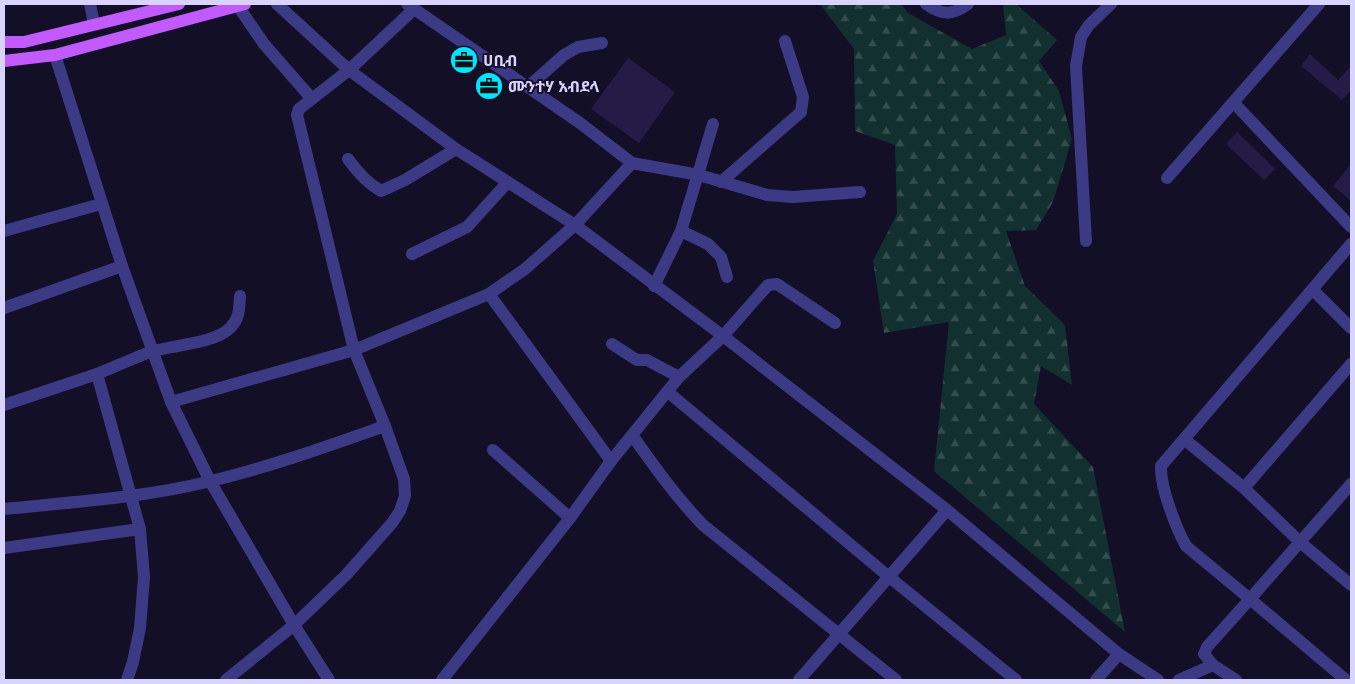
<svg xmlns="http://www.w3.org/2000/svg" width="1355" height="684" viewBox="0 0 1355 684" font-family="'DM Sans','Noto Sans Ethiopic',sans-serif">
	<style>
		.forest { fill: url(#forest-firs) }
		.building { fill: #241b47 }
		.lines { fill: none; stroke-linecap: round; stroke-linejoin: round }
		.minor { stroke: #3d3a85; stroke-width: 12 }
		.major { stroke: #c25bff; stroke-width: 12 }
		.labels { text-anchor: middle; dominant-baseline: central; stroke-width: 4; stroke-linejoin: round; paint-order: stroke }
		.poi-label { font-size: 16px; font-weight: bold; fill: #d9d4ff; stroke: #130f26; text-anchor: start }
	</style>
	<defs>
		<pattern id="forest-firs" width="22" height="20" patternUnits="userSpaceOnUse" patternTransform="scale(1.25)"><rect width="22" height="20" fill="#12302f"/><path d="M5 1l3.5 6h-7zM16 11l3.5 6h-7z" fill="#344d4e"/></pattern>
	</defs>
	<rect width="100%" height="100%" fill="#130f26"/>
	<path class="forest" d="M820 4H901L908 13 972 49 1006 35 1003 4H1016L1057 40 1039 61 1059 91 1072 139 1053 202 1036 230 1006 231 1025 286 1065 325 1072 385 1041 366 1034 404 1093 467 1125 632 934 471 949 322 884 333 873 261 897 214 895 145 855 131 854 49Z"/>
	<g class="building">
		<path d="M1310 54 1338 80 1351 66V90L1342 100 1301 66Z"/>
		<path d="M628 58 675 92 639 143 591 109Z"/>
		<path d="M1237 132 1275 169 1264 180 1226 144Z"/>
		<path d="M1351 164V201L1333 186Z"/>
	</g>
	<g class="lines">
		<g class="minor">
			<path d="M90 4 94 24"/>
			<path d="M277 4 349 70 456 149 575 225 723 336 947 510 1119 654 1158 680"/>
			<path d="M926 4C941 15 952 16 968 4"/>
			<path d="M238 6 264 44 312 99"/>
			<path d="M55 55 122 266 171 402 210 481 294 625 329 680"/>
			<path d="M528 87 564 55 578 47 602 43"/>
			<path d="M1234 103 1351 227"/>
			<path d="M348 159C358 173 367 183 381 191L405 180 456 149"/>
			<path d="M632 163 699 175 767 195 793 197 860 192"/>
			<path d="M1167 178 1319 4"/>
			<path d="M721 182 801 112 803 97 785 41"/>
			<path d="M4 231 101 204"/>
			<path d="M681 231 708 244 721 257 727 277"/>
			<path d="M1086 241 1076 66 1081 37 1089 25 1111 4"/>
			<path d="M412 254 467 227 507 183"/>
			<path d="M654 286 681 231 713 124"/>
			<path d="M1313 290 1351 328"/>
			<path d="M489 294 611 461"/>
			<path d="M4 308 122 266"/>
			<path d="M612 344 637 360H647L679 377"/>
			<path d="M1351 364 1244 488 1300 542 1351 585"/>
			<path d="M668 392 888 576 1016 680"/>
			<path d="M171 402 354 350 489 294 525 269 575 225 632 163 580 123 407 4"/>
			<path d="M4 405 97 374"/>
			<path d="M632 435C654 466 676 497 703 525L896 680"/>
			<path d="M1184 439 1244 488"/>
			<path d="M493 450 570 518"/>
			<path d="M4 509C73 502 143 498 211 481 270 467 328 446 385 426"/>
			<path d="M4 548 140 529"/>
			<path d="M127 680 133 662 140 628 144 577 140 529 97 374C114 367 132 359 150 352 172 345 214 344 230 328 240 318 239 309 240 296"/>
			<path d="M226 680 294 625 346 575 392 523 400 511 405 496 404 479 385 426 354 350 297 115 299 109 349 70 414 9"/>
			<path d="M442 680 570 518 611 461 679 377 723 336 768 285 777 284 835 323"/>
			<path d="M799 680 947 510"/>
			<path d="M1096 680 1119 654"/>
			<path d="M1179 680 1213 665"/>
			<path d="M1236 680 1213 665 1204 654 1207 647 1250 599 1186 546C1176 528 1160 487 1161 466L1351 244"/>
			<path d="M1346 680 1250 599 1351 484"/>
		</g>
		<g class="major">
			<path d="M4 42H24L179 4"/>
			<path d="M4 61 55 55 245 4"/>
		</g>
	</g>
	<defs>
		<symbol id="office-disc" viewBox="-11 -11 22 22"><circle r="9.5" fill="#00e5ff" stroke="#130f26"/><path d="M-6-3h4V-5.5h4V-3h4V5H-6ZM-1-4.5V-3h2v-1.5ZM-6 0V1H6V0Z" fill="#111"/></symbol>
	</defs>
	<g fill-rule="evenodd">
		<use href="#office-disc" x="448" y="44" width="32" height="32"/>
		<use href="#office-disc" x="473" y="70" width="32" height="32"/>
	</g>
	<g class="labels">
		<g class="poi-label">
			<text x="483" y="60">ሀቢብ</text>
			<text x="508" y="86">ሙንተሃ አብደላ</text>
		</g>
	</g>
	<rect width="1355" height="684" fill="none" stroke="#d9d4ff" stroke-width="10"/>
</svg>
